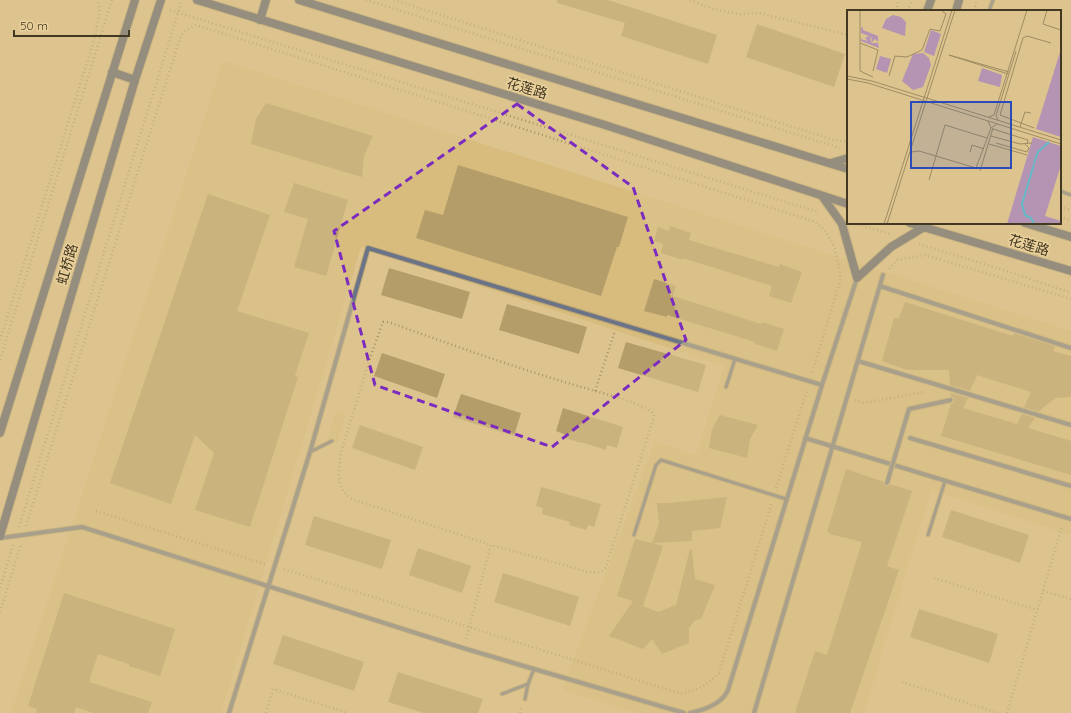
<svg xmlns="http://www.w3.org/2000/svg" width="1071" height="713" viewBox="0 0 1071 713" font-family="Quicksand,'Noto Sans SC',sans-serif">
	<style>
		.built { fill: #d7bc7e }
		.building { fill: #b59d69 }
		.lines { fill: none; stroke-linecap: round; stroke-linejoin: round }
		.lane-casing { stroke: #b8a374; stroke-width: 5 }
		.street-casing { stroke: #b8a374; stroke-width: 6 }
		.secondary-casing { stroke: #b8a374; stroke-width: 10 }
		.path { stroke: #a89469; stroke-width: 2.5; stroke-dasharray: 1 3; stroke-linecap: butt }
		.lane { stroke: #6a7388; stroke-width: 3 }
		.street { stroke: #6a7388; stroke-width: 4 }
		.secondary { stroke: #3f4b68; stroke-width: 8 }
		.street-bridge-casing { stroke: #b8a374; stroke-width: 6; stroke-linecap: butt }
		.street-bridge { stroke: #6a7388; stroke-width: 4 }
		.marked { fill: none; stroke: #7b2cbf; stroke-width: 3; stroke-dasharray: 8 5; stroke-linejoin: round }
		.labels { text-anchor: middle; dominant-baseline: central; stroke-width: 3; stroke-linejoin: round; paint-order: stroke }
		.street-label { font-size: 14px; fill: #433923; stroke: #ead19b }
		.inset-river { fill: none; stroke: #63bbc7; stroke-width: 2 }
		.inset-road { fill: none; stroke: #9f8c63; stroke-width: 1 }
		.view { fill: #2b4bbb; fill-opacity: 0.15; stroke: #2b4bbb; stroke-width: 2 }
		.inset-edge { fill: none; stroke: #433923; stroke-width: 2 }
	</style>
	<rect width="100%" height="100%" fill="#ddc48e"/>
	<g class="built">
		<path d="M223 61 1071 331V535L931 490 864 713H638L562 690 655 441 696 455 724 366 361 247 221 713H11Z"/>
		<path d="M336 410 346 413 337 443 327 440Z"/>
	</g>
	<g class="building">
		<path d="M557 0H608L717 35 708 64 621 36 625 23 557 3Z"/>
		<path d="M757 24 845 54 834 87 746 57Z"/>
		<path d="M266 103 373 136 364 156 362 177 251 144 256 119Z"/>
		<path d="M458 165 628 217 619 247H617L601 296 416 238 425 210 443 215Z"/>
		<path d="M294 183 348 200 326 276 294 267 308 219 284 212Z"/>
		<path d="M208 194 270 215 237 311 309 333 295 376 298 377 250 527 195 510 214 453 195 435 171 504 110 483Z"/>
		<path d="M670 226 691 233 689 240 779 267 780 264 802 272 791 303 769 296 772 286 683 258V260L661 253 663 244 654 241 658 227 669 231Z"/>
		<path d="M389 268 470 292 462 319 381 295Z"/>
		<path d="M654 279 676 286 673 296 761 324 762 322 784 329 777 351 755 344V342L667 315V317L644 311Z"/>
		<path d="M905 302 1013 336 1014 333 1055 346 1053 351 1071 356V397L1056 398 1046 405 1039 412 1024 407 1031 392 977 375 970 391 950 385 949 370H907L882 361 894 318H899Z"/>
		<path d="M507 304 587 327 579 354 499 330Z"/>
		<path d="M626 342 706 365 698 392 618 368Z"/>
		<path d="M382 353 445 374 437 398 374 376Z"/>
		<path d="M951 393 968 398 963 408 1017 424 1022 414 1035 418 1028 428 1071 441V475L941 436 951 404 953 403 954 401V398L951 397Z"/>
		<path d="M461 394 521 413 514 436 453 417Z"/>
		<path d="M563 408 623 427 617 448 607 445 606 450 581 442V443L565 438 566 435 556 431Z"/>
		<path d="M720 415 758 425 750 439 747 458 709 448 712 429Z"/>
		<path d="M360 425 423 447 415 470 352 448Z"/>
		<path d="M846 469 884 482V484L886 486H888L890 484 912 491 887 566 899 570 850 713H795L815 651 827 655 862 542 830 534V533L827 532Z"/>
		<path d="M541 487 601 504 594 527 588 525 586 530 569 525 570 522 542 514 543 508 536 506Z"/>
		<path d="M727 497 720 528 692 531V541L652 543 663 546 643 606 658 612 676 605 690 549 692 550 695 579 715 585 701 619 695 620 689 628V643L662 654 652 639 643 649 609 636 633 601 617 596 635 539 652 543 659 523 657 503H668Z"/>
		<path d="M951 510 1029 535 1020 563 942 537Z"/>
		<path d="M314 516 391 540 382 569 305 545Z"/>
		<path d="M418 548 471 566 462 593 409 575Z"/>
		<path d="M503 573 579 597 570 626 494 602Z"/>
		<path d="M64 593 175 629 160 676 129 666V664L98 654 89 682 152 702 148 713H93L76 707 74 713H36L37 709 28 706Z"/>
		<path d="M919 609 998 634 989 663 910 637Z"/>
		<path d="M283 635 364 662 354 691 273 664Z"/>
		<path d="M398 672 483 699 478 713H424L388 702Z"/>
	</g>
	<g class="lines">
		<defs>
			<g id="lane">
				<path d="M989 11 993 0"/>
				<path d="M1060 191 1071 195"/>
				<path d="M726 387 735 359"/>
				<path d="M310 452 332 441"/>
				<path d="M634 535 656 465 661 460 786 499"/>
				<path d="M928 535 945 481"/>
				<path d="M502 694 528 684"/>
				<path d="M525 699 528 684 534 669"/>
			</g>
			<g id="street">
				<path d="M880 286 1071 348"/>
				<path d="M858 361 1071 425"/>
				<path d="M805 438 1071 519"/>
				<path d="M910 438 1071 486"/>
				<path d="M0 538 82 527 463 648 534 669 684 713"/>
				<path d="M229 713 310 452 368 248 822 385"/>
				<path d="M690 713C704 710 722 704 728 690L822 385 857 278"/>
				<path d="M754 713 883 275"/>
			</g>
			<g id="secondary">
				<path d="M197 0 605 125 848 204"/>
				<path d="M299 0 848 169"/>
				<path d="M927 11 931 0"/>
				<path d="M956 11 959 0"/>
				<path d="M260 20 266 0"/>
				<path d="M112 72 135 80"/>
				<path d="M831 163 848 158"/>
				<path d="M822 196 842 224 857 278 891 247 924 227"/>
				<path d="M910 223 1071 271"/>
				<path d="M1025 223 1071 237"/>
				<path d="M0 433 135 0"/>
				<path d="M0 536 135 80 161 0"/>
			</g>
		</defs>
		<use href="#lane" class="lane-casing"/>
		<use href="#street" class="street-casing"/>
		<use href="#secondary" class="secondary-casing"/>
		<g class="path">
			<path d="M366 0 840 148"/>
			<path d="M394 0 834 140 848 142"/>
			<path d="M690 0 713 9 739 14 759 13 848 35"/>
			<path d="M170 10 818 212"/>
			<path d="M896 11 899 0"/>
			<path d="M908 11 912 0"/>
			<path d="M974 11 977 0"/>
			<path d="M1060 207 1071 210"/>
			<path d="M1060 217 1071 221"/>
			<path d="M854 223 890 234"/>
			<path d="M919 244 1007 271 1071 293"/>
			<path d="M889 269 897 260 925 255 1071 299"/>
			<path d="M0 340 95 37 100 8 97 0"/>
			<path d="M0 360 112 0"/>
			<path d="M595 391 615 331"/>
			<path d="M855 400 864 403 925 392"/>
			<path d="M776 488 807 390"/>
			<path d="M96 511 265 564"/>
			<path d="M26 526 181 35 188 29 196 25 816 222 827 233 835 249 841 278 812 373"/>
			<path d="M19 527 182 0"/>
			<path d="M284 569 682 694C698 690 707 685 719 673L772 502"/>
			<path d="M934 578 1037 610"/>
			<path d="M0 588 13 545"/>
			<path d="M1043 591 1071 599"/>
			<path d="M0 612 21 544"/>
			<path d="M466 639 491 545 358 501C354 500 350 498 347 495 335 485 339 466 341 453L370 358 383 322H387L391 323C458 347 524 371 592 390 603 393 645 405 652 412 654 414 654 415 654 417L606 567C600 573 597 573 589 572L491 545"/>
			<path d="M902 682 998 713"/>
			<path d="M266 713 273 689 348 713"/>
			<path d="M520 713 522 707"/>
			<path d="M1007 713 1062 526"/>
		</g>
		<use href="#lane" class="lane"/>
		<use href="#street" class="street"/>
		<use href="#secondary" class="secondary"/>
		<defs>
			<path id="street-bridge" d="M887 483 909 409 951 400"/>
		</defs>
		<use href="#street-bridge" class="street-bridge-casing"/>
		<use href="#street-bridge" class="street-bridge"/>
	</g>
	<path d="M0 0H1071V713H0ZM517 104 633 187 686 340 552 447 375 385 334 231Z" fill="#ddc48e" fill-opacity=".55" fill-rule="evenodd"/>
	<path class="marked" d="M517 104 633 187 686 340 552 447 375 385 334 231Z"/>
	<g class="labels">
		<g class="street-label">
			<text transform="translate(527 88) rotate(17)">花莲路</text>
			<text transform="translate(1029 245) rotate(17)">花莲路</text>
			<text transform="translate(67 264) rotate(-74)">虹桥路</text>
		</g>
	</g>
	<g transform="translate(847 10)">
		<rect width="214" height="214" fill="#ddc48e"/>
		<path d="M46 5 54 7 59 12 58 26 35 18 39 9ZM16 17V20L31 26V32L28 29 25 32 24 26 23 29 25 33H31L32 38 14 31V29L21 31 18 28 22 26 14 23V18ZM84 20 94 24 87 46 77 42ZM214 39V127L189 119ZM76 43 82 48 84 55 76 77 66 80 55 71 66 44ZM33 46 44 49 40 63 29 59ZM135 58 155 65 153 77 131 71ZM186 127 214 136V155L198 206 214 211V214H160Z" fill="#b493b3"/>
		<path class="inset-river" d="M187 153 191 142 202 132M187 154 175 194 178 205 184 208 187 214"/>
		<path class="inset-road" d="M13 0V61L26 67M200 0 196 14 214 20M13 33 31 40 26 61M161 64 102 45 162 62M0 66 25 71 214 130M42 66 48 46 60 47 75 40 83 19 93 21 99 4 94 0M0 69 21 73 214 134M142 107 147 105 180 0M151 110 149 106 169 41M141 111 144 118 150 114M173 117 178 102 184 103M187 118 153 105 176 28 180 26 204 33M146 119 181 130 180 134M144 126 173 134 185 133M149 133 180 142 182 138 178 134M142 134 180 145M64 142 72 141 129 158 144 118M123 142 125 135 137 139M133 161 146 118M82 170 98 115 140 128M37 214 105 0M40 214 108 0"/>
		<path class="view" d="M64 92H164V158H64Z"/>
		<rect width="214" height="214" class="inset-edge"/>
	</g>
	<path d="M14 30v6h115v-6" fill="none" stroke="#433923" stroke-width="2"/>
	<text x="20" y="30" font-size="12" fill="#433923" stroke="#ead19b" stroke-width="3" paint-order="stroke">50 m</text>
</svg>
